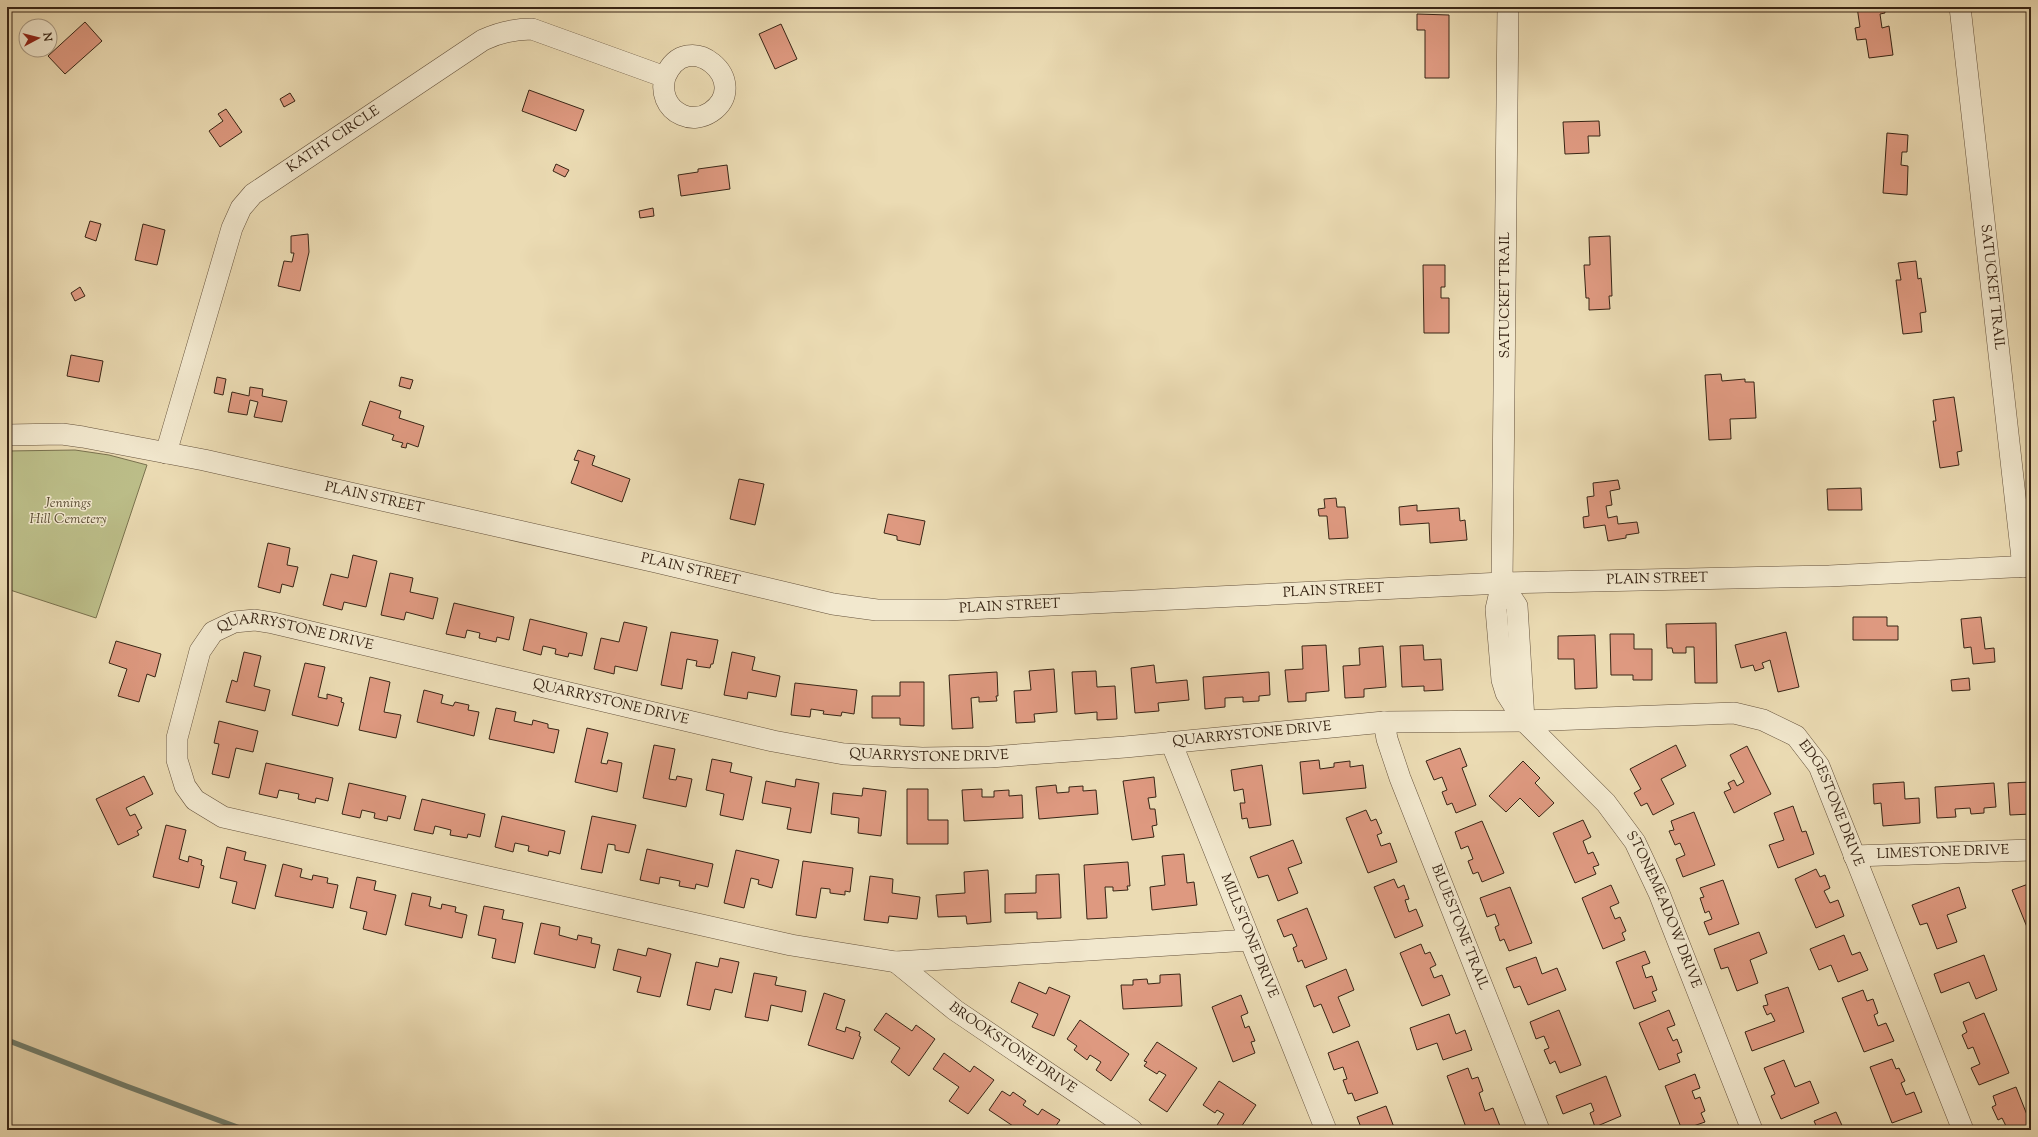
<svg xmlns="http://www.w3.org/2000/svg" width="2038" height="1137" viewBox="0 0 2038 1137" font-family="'Sorts Mill Goudy',serif">
	<style>
		.green { fill: #bcbe89; stroke: #7a724f }
		.lines { fill: none; stroke-linecap: round; stroke-linejoin: round }
		.stream { stroke: #727f6e; stroke-width: 5.5 }
		.building { fill: #de9980; stroke: #382515 }
		.street-casing { stroke: #65523c; stroke-width: 22 }
		.street { stroke: #f2e8ce; stroke-width: 21 }
		.labels { text-anchor: middle; dominant-baseline: central; stroke-width: 3; stroke-linejoin: round; paint-order: stroke }
		.street-label { font-size: 14px; fill: #382515; stroke: #f2e8ce }
		.park-label { font-size: 14px; font-style: italic; fill: #594b32; stroke: #f2e8ce }
	</style>
	<rect width="100%" height="100%" fill="#ebdbb3"/>
	<filter id="stains"><feTurbulence type="fractalNoise" baseFrequency=".005" numOctaves="4"/><feColorMatrix values="0 0 0 0 .2 0 0 0 0 .09 0 0 0 0 .02 0 0 0 .5 -.17"/></filter>
	<radialGradient id="worn" r=".72"><stop offset=".6" stop-color="#630" stop-opacity="0"/><stop offset="1" stop-color="#630" stop-opacity=".3"/></radialGradient>
	<path class="green" d="M75 450 109 455 147 465 96 618 7 589V451Z"/>
	<g class="lines">
		<path class="stream" d="M7 1040 126 1086 245 1130"/>
	</g>
	<g class="building">
		<path d="M1857 7H1884L1885 13 1880 14 1882 28 1889 26 1893 55 1869 58 1866 39 1857 40 1855 28 1860 27Z"/>
		<path d="M1417 14 1449 15V78H1425V30H1417Z"/>
		<path d="M85 22 102 41 65 74 48 56Z"/>
		<path d="M781 24 797 59 775 69 759 34Z"/>
		<path d="M529 90 584 110 576 131 522 111Z"/>
		<path d="M290 93 295 101 284 107 280 99Z"/>
		<path d="M226 109 242 132 220 147 209 131 223 121 218 114Z"/>
		<path d="M1599 121 1600 136H1588L1589 153 1565 154 1563 122Z"/>
		<path d="M1887 133 1908 135 1907 152H1902L1901 165 1908 166 1907 195 1883 193Z"/>
		<path d="M556 164 569 170 565 177 553 171Z"/>
		<path d="M727 165 730 189 681 196 678 175 698 172V169Z"/>
		<path d="M653 208 654 216 640 218 639 211Z"/>
		<path d="M90 221 101 224 96 241 85 237Z"/>
		<path d="M143 224 165 230 157 265 135 260Z"/>
		<path d="M308 234 309 252 300 291 278 286 284 261 292 262 294 253H291V236Z"/>
		<path d="M1610 236 1612 296H1609L1610 309 1589 310V298H1586L1584 265H1590L1589 237Z"/>
		<path d="M1916 261 1918 279 1921 278 1926 312 1920 313 1922 332 1903 334 1896 280H1901L1898 263Z"/>
		<path d="M1423 265H1445V287H1441V298H1449V333H1424Z"/>
		<path d="M80 287 85 296 75 301 71 293Z"/>
		<path d="M71 355 103 361 99 382 67 376Z"/>
		<path d="M1721 374 1722 381 1745 379V382H1754L1756 418 1730 419 1731 439 1709 440 1705 375Z"/>
		<path d="M217 377 226 379 223 395 214 393Z"/>
		<path d="M401 377 413 380 410 389 399 386Z"/>
		<path d="M250 387 263 389 262 396 287 401 282 422 254 417 258 402 250 400 247 415 228 412 232 392 249 396Z"/>
		<path d="M1954 397 1962 451 1957 452 1959 465 1940 468 1933 421H1936L1933 400Z"/>
		<path d="M370 401 401 411 399 418 424 426 418 447 407 443 406 448 401 447 403 443 392 440 394 435 362 425Z"/>
		<path d="M578 450 595 456 592 465 630 479 622 502 571 483 579 461 574 460Z"/>
		<path d="M739 479 764 484 755 525 730 519Z"/>
		<path d="M1618 480 1620 489 1610 491 1612 505 1606 506 1608 518 1617 516 1618 524 1637 522 1639 533 1626 535V538L1608 541 1605 525 1584 528 1583 517 1589 516 1587 497 1594 496 1593 483Z"/>
		<path d="M1861 488 1862 510H1828L1827 489Z"/>
		<path d="M1336 498 1337 507H1345L1348 538 1329 539 1327 516H1319L1318 509 1325 508 1324 499Z"/>
		<path d="M1417 505V511L1459 508 1460 521 1465 520 1467 540 1430 543 1429 523 1400 525 1399 507Z"/>
		<path d="M888 514 925 521 920 545 897 540V536L884 533Z"/>
		<path d="M268 543 290 548 287 565 298 567 293 587 282 584 280 593 258 587Z"/>
		<path d="M353 555 377 561 366 607 344 602 342 610 323 605 331 574 348 578Z"/>
		<path d="M390 573 413 578 410 592 438 598 433 619 406 612 404 620 381 615Z"/>
		<path d="M454 603 514 617 509 640 497 637 496 642 479 638 480 633 467 630 465 638 446 634Z"/>
		<path d="M1853 617H1887V626H1898V640H1853Z"/>
		<path d="M1981 617 1985 649 1994 648 1995 662 1973 664 1971 647 1964 648 1961 619Z"/>
		<path d="M530 619 587 633 582 656 569 653 568 657 555 654 556 649 543 646 541 655 523 650Z"/>
		<path d="M624 622 647 627 637 671 615 666 614 674 594 669 601 638 619 642Z"/>
		<path d="M1716 623 1717 683H1695L1694 647H1686V653H1673L1672 648H1667L1666 624Z"/>
		<path d="M671 632 718 640 713 664H711L710 668 696 666 697 661 687 659 682 689 661 685Z"/>
		<path d="M1786 632 1799 687 1778 692 1770 660 1762 663 1764 668 1755 671 1753 665 1741 668 1735 645Z"/>
		<path d="M1610 634H1634V649H1652V680H1633V675H1611Z"/>
		<path d="M1595 635 1597 688 1575 689 1574 659H1558V636Z"/>
		<path d="M116 641 161 654 155 677 147 674 139 702 118 696 127 669 109 663Z"/>
		<path d="M1326 645 1329 691 1306 693V701L1288 702 1285 670 1303 669 1302 646Z"/>
		<path d="M1423 645 1424 660 1441 659 1443 690 1424 691V686L1402 687 1400 646Z"/>
		<path d="M1383 646 1386 687 1364 689V697L1345 698 1343 666 1360 665 1359 648Z"/>
		<path d="M244 652 261 656 254 686 270 690 265 711 226 702 232 680 237 682Z"/>
		<path d="M732 652 755 657 752 670 780 676 776 697 748 692 747 699 724 695Z"/>
		<path d="M305 663 325 667 318 697 327 699V694L342 698 341 702 344 703 338 726 292 715Z"/>
		<path d="M1154 665 1156 683 1187 680 1189 700 1158 703 1159 711 1135 713 1131 668Z"/>
		<path d="M1054 669 1057 712 1034 714 1035 722 1016 723 1014 691 1031 690 1029 671Z"/>
		<path d="M1096 671 1097 687 1115 686 1117 719 1097 720V712L1075 714 1072 672Z"/>
		<path d="M997 672 998 696H996L997 701 979 702V697L971 698 973 728 952 729 949 675Z"/>
		<path d="M1269 672 1270 695 1259 696V701L1243 702V697L1225 698V707L1205 709 1203 677Z"/>
		<path d="M370 677 390 682 384 712 401 715 396 738 359 730Z"/>
		<path d="M1969 678 1970 690 1952 691 1951 680Z"/>
		<path d="M900 682H924V726L900 725V718H872V696H900Z"/>
		<path d="M795 683 857 690 854 714 842 712 841 716 823 714 824 711 811 709 810 717 791 715Z"/>
		<path d="M424 690 443 695 441 703 453 706 455 702 469 705 468 710 479 712 474 736 417 722Z"/>
		<path d="M496 708 516 712 514 721 532 725 533 720 548 724V728L559 730 554 753 489 739Z"/>
		<path d="M219 721 258 731 253 752 236 748 229 778 212 774 219 744 214 743Z"/>
		<path d="M587 728 608 733 601 763 607 764 608 760 622 763 617 792 575 782Z"/>
		<path d="M654 745 675 749 669 779 676 780 677 776 692 779 686 807 643 798Z"/>
		<path d="M1676 745 1686 766 1661 779 1674 804 1653 815 1647 803 1641 806 1634 793 1641 789 1630 769Z"/>
		<path d="M1747 746 1771 794 1734 813 1724 792 1731 789 1728 783 1734 780 1737 786 1744 782 1730 755Z"/>
		<path d="M1460 748 1467 766 1462 768 1476 805 1456 813 1452 803 1447 805 1442 792 1447 790 1442 777 1434 780 1426 761Z"/>
		<path d="M712 759 732 763 730 772 752 777 743 820 720 815 724 794 706 790Z"/>
		<path d="M1319 760 1320 769 1334 767V763L1350 761V767L1363 765 1366 788 1303 794 1300 762Z"/>
		<path d="M1523 761 1540 778 1535 783 1554 803 1539 817 1520 798 1506 812 1489 796Z"/>
		<path d="M266 763 333 778 328 801 316 798 315 803 298 799 299 794 279 790 277 798 259 794Z"/>
		<path d="M1262 765 1271 825 1249 828 1247 818 1242 819 1240 803H1245L1243 789 1234 791 1231 770Z"/>
		<path d="M144 776 153 794 126 808 130 816 135 814 142 828 137 831 139 835 118 845 96 799Z"/>
		<path d="M1154 777 1156 797 1148 798 1150 809H1155L1157 825 1152 826 1154 837 1132 840 1123 781Z"/>
		<path d="M796 779 819 783 811 833 787 829 791 808 762 803 766 781 795 787Z"/>
		<path d="M1904 782 1905 799 1919 798 1920 823 1883 826 1881 803 1874 804 1873 784Z"/>
		<path d="M2031 782V814L2010 815 2008 783Z"/>
		<path d="M349 783 406 796 400 819 388 816 387 821 374 818 375 813 362 810 360 818 342 814Z"/>
		<path d="M1994 783 1996 807 1984 808V813L1971 814 1970 808 1955 809 1956 817 1937 818 1935 787Z"/>
		<path d="M1056 785 1057 793 1069 792V787L1083 786V791L1096 790 1098 814 1039 819 1036 787Z"/>
		<path d="M863 788 886 791 881 836 858 833 859 818 831 814 833 793 862 796Z"/>
		<path d="M907 789H928V820H948V844H907Z"/>
		<path d="M982 789V797H994V791L1009 790V796L1022 795 1023 818 964 821 962 790Z"/>
		<path d="M422 799 485 814 480 837 468 834 467 838 450 835 451 830 435 826 433 834 414 830Z"/>
		<path d="M1793 806 1802 832 1806 831 1814 854 1778 868 1769 845 1784 840 1774 813Z"/>
		<path d="M1366 810 1371 821 1376 819 1382 833 1377 835 1381 846 1390 843 1397 862 1368 873 1346 818Z"/>
		<path d="M1694 812 1715 865 1683 877 1676 859 1685 855 1680 843 1675 845 1669 831 1674 830 1671 821Z"/>
		<path d="M502 816 565 831 560 854 549 851 548 856 528 851 529 846 515 843 513 852 495 847Z"/>
		<path d="M592 816 636 825 629 853 615 850V845L608 844 602 873 581 869Z"/>
		<path d="M1583 820 1591 837 1583 841 1588 854 1593 852 1599 865 1593 867 1596 874 1575 883 1553 833Z"/>
		<path d="M1482 821 1504 873 1482 882 1478 872 1473 874 1468 861 1473 859 1468 846 1461 849 1455 832Z"/>
		<path d="M166 825 186 830 179 859 188 862 189 856 202 860 201 865 204 866 199 888 153 877Z"/>
		<path d="M1293 840 1302 863 1288 868 1298 893 1278 901 1268 875 1258 878 1250 857Z"/>
		<path d="M227 847 246 852 244 860 266 865 255 909 232 903 237 882 220 878Z"/>
		<path d="M647 849 713 864 708 887 696 884 695 889 679 886 680 881 660 877 659 884 640 880Z"/>
		<path d="M736 850 779 860 772 888 758 884 759 880 751 878 744 908 724 903Z"/>
		<path d="M1184 854 1187 883 1194 882 1197 905 1152 910 1150 887 1165 885 1162 856Z"/>
		<path d="M803 861 853 868 850 892 845 891V895L830 893V889L821 888 816 918 796 915Z"/>
		<path d="M1128 862 1130 886H1127L1128 890 1113 891V887H1105L1107 918 1087 919 1084 865Z"/>
		<path d="M283 864 302 869 300 877 312 880 313 875 328 878 327 883 338 885 333 908 275 896Z"/>
		<path d="M1816 869 1820 877 1825 875 1830 888 1824 891 1830 903 1838 900 1844 916 1816 928 1795 879Z"/>
		<path d="M988 870 991 922 967 924 966 916 938 917 936 895 965 893 964 872Z"/>
		<path d="M1059 874 1061 918 1037 919V912L1005 913V894L1036 893V875Z"/>
		<path d="M870 876 893 879 892 893 920 897 917 919 889 916 888 923 864 920Z"/>
		<path d="M357 877 376 881 374 890 396 895 386 935 363 929 367 912 350 908Z"/>
		<path d="M1394 879 1398 888 1404 885 1409 899 1405 900 1409 912 1416 909 1423 926 1395 938 1374 887Z"/>
		<path d="M1723 880 1739 924 1709 935 1704 922 1712 919 1709 911 1705 913 1700 898 1704 897 1700 888Z"/>
		<path d="M2031 883V937L2012 890Z"/>
		<path d="M1611 885 1619 903 1610 907 1615 919 1620 917 1626 931 1622 933 1625 940 1603 949 1582 898Z"/>
		<path d="M1510 887 1532 943 1509 951 1504 939 1500 941 1495 927 1499 925 1495 914 1487 917 1480 898Z"/>
		<path d="M1959 887 1966 908 1947 915 1957 942 1937 949 1927 923 1920 925 1912 905Z"/>
		<path d="M412 893 431 897 429 906 441 909 442 904 456 907 455 912 467 915 462 938 405 925Z"/>
		<path d="M484 906 504 910 502 919 523 923 515 963 492 958 496 939 478 935Z"/>
		<path d="M1307 908 1327 959 1305 968 1302 960 1298 962 1293 948 1297 946 1292 934 1284 937 1277 920Z"/>
		<path d="M541 923 560 927 559 935 577 940 578 935 592 938 591 943 600 945 595 968 534 954Z"/>
		<path d="M1759 932 1767 953 1750 960 1758 983 1737 991 1728 967 1721 969 1714 949Z"/>
		<path d="M1844 935 1852 955 1860 952 1868 970 1838 982 1831 965 1819 970 1810 949Z"/>
		<path d="M1421 944 1425 954 1430 952 1436 965 1430 968 1434 978 1442 975 1450 995 1422 1006 1400 953Z"/>
		<path d="M648 948 671 954 660 997 637 992 641 977 613 970 618 949 646 956Z"/>
		<path d="M1645 951 1650 963 1642 966 1646 978 1652 976 1657 990 1652 992 1656 1001 1634 1009 1616 962Z"/>
		<path d="M1984 955 1997 990 1976 999 1969 982 1941 993 1934 974Z"/>
		<path d="M1536 957 1542 974 1557 968 1566 990 1528 1005 1520 986 1514 988 1506 968Z"/>
		<path d="M720 958 739 962 732 993 715 989 710 1010 687 1005 696 962 718 967Z"/>
		<path d="M1346 969 1354 990 1338 997 1350 1026 1333 1033 1321 1004 1314 1007 1306 986Z"/>
		<path d="M754 973 777 977 775 985 806 991 802 1012 771 1005 768 1021 745 1017Z"/>
		<path d="M1180 974 1182 1006 1123 1009 1121 985H1133V980L1147 979 1148 984 1160 983V975Z"/>
		<path d="M1019 982 1046 994 1049 987 1070 996 1054 1036 1032 1027 1038 1014 1011 1002Z"/>
		<path d="M1788 987 1804 1032 1752 1051 1745 1032 1775 1021 1771 1013 1767 1015 1763 1006 1768 1005 1765 995Z"/>
		<path d="M1863 990 1867 1001 1873 999 1878 1013 1874 1015 1878 1026 1886 1023 1894 1041 1864 1052 1842 998Z"/>
		<path d="M824 993 845 1000 836 1029 845 1032 846 1027 860 1032 859 1036 861 1037 853 1059 808 1045Z"/>
		<path d="M1241 995 1248 1013 1241 1016 1245 1028 1249 1026 1255 1041 1251 1042 1255 1053 1233 1062 1212 1007Z"/>
		<path d="M1559 1010 1581 1065 1560 1073 1555 1061 1550 1064 1544 1050 1549 1048 1544 1036 1536 1039 1530 1022Z"/>
		<path d="M1669 1010 1675 1025 1667 1028 1673 1041 1677 1039 1682 1052 1677 1054 1680 1062 1659 1070 1639 1023Z"/>
		<path d="M886 1013 912 1031 916 1025 935 1039 909 1076 891 1062 900 1048 874 1030Z"/>
		<path d="M1984 1013 2009 1073 1979 1085 1971 1068 1980 1064 1973 1047 1968 1049 1962 1035 1967 1032 1963 1022Z"/>
		<path d="M1449 1014 1456 1034 1465 1030 1472 1050 1443 1060 1437 1043 1417 1050 1410 1028Z"/>
		<path d="M1080 1020 1129 1054 1111 1081 1096 1070 1101 1062 1090 1055 1087 1060 1074 1050 1077 1046 1067 1039Z"/>
		<path d="M1358 1041 1378 1093 1355 1101 1352 1093 1348 1094 1343 1080 1347 1079 1343 1067 1334 1070 1328 1053Z"/>
		<path d="M1157 1042 1197 1068 1167 1112 1149 1100 1166 1075 1159 1071 1157 1074 1144 1066 1147 1062 1144 1061Z"/>
		<path d="M944 1053 970 1072 974 1066 994 1080 968 1114 949 1101 959 1087 933 1069Z"/>
		<path d="M1892 1059 1896 1069 1899 1068 1905 1081 1901 1083 1906 1095 1914 1092 1922 1112 1892 1123 1870 1067Z"/>
		<path d="M1784 1060 1795 1087 1810 1081 1819 1103 1781 1119 1771 1096 1775 1094 1764 1068Z"/>
		<path d="M1468 1068 1472 1079 1478 1077 1483 1091 1479 1093 1485 1111 1493 1108 1500 1126 1490 1130H1467L1447 1076Z"/>
		<path d="M1695 1074 1700 1088 1692 1091 1695 1099 1700 1097 1705 1111 1701 1113 1705 1122 1682 1130 1665 1086Z"/>
		<path d="M1606 1076 1621 1116 1595 1127 1590 1113 1594 1111 1591 1103 1563 1114 1556 1096Z"/>
		<path d="M1219 1081 1256 1105 1239 1130H1214L1224 1114 1217 1110 1215 1113 1203 1105Z"/>
		<path d="M2016 1087 2031 1125V1130H1998L2006 1126 2002 1118 1998 1120 1992 1107 1996 1105 1993 1096Z"/>
		<path d="M1002 1091 1010 1096 1013 1092 1026 1101 1023 1105 1038 1115 1042 1109 1060 1120 1053 1130H1019L989 1110Z"/>
		<path d="M1386 1106 1395 1130H1362L1357 1117Z"/>
		<path d="M1836 1112 1844 1130H1818L1814 1121Z"/>
	</g>
	<g class="lines">
		<defs>
			<g id="street">
				<path id="s1" d="M1508 7 1502 583 1496 609 1502 680 1506 693 1524 721 1606 803 1635 842 1659 893 1752 1130"/>
				<path id="s2" d="M1960 7 2023 567"/>
				<path id="s3" d="M7 435 62 434 83 437 204 460 656 562 833 604 877 610H947L1502 583 1829 576 2031 566"/>
				<path id="s4" d="M166 453 232 228 241 208 253 194 483 40C500 32 514 29 532 29L665 77C687 24 754 82 711 112 702 118 691 119 682 115 666 108 661 92 665 77"/>
				<path d="M1502 583 1517 606 1524 720"/>
				<path id="s5" d="M1384 722 1387 739 1400 778 1539 1130"/>
				<path id="s6" d="M1171 742 1326 1130"/>
				<path id="s7" d="M1854 856 2031 850"/>
				<path id="s8" d="M1250 940 896 962 791 945 223 817 195 800 185 786 177 760V738L200 651 213 632 234 622 255 620 273 623 773 741 844 754 922 758 990 757 1125 747 1384 722 1524 721 1734 713 1763 720 1796 736 1819 766 1963 1130"/>
				<path id="s9" d="M896 962 955 1010 1132 1130"/>
			</g>
		</defs>
		<use href="#street" class="street-casing"/>
		<use href="#street" class="street"/>
	</g>
	<g class="labels">
		<g class="street-label">
			<text stroke="none"><textPath href="#s4" startOffset="372">KATHY CIRCLE</textPath></text>
			<text stroke="none"><textPath href="#s2" startOffset="282">SATUCKET TRAIL</textPath></text>
			<text transform="translate(1506 295) rotate(-90)">SATUCKET TRAIL</text>
			<text stroke="none"><textPath href="#s3" startOffset="374">PLAIN STREET</textPath></text>
			<text stroke="none"><textPath href="#s3" startOffset="698">PLAIN STREET</textPath></text>
			<text stroke="none"><textPath href="#s3" startOffset="1670">PLAIN STREET</textPath></text>
			<text stroke="none"><textPath href="#s3" startOffset="1346">PLAIN STREET</textPath></text>
			<text stroke="none"><textPath href="#s3" startOffset="1022">PLAIN STREET</textPath></text>
			<text stroke="none"><textPath href="#s8" startOffset="1341">QUARRYSTONE DRIVE</textPath></text>
			<text stroke="none"><textPath href="#s8" startOffset="1665">QUARRYSTONE DRIVE</textPath></text>
			<text stroke="none"><textPath href="#s8" startOffset="2313">QUARRYSTONE DRIVE</textPath></text>
			<text stroke="none"><textPath href="#s8" startOffset="1989">QUARRYSTONE DRIVE</textPath></text>
			<text stroke="none"><textPath href="#s8" startOffset="2939">EDGESTONE DRIVE</textPath></text>
			<text stroke="none"><textPath href="#s7" startOffset="89">LIMESTONE DRIVE</textPath></text>
			<text stroke="none"><textPath href="#s1" startOffset="959">STONEMEADOW DRIVE</textPath></text>
			<text stroke="none"><textPath href="#s5" startOffset="219">BLUESTONE TRAIL</textPath></text>
			<text stroke="none"><textPath href="#s6" startOffset="209">MILLSTONE DRIVE</textPath></text>
			<text stroke="none"><textPath href="#s9" startOffset="145">BROOKSTONE DRIVE</textPath></text>
		</g>
		<g class="park-label">
			<text x="68" y="504">Jennings<tspan x="68" dy="16">Hill Cemetery</tspan></text>
		</g>
	</g>
	<rect width="2038" height="1137" fill="none" stroke="#ebdbb3" stroke-width="24"/>
	<rect x="8" y="8" width="2022" height="1121" fill="none" stroke="#382515" stroke-width="2"/>
	<rect x="12" y="12" width="2014" height="1113" fill="none" stroke="#382515"/>
	<g transform="translate(38 38) rotate(83)"><circle r="19" fill="#f2e8ce" stroke="#a89a84"/>
	<path d="M0-3L7 15L0 10L-7 15Z" fill="#8f2418"/>
	<text y="-6" font-size="11" font-weight="bold" text-anchor="middle" fill="#382515">N</text>
	</g>
	<rect width="100%" height="100%" filter="url(#stains)"/>
	<rect width="100%" height="100%" fill="url(#worn)"/>
</svg>
